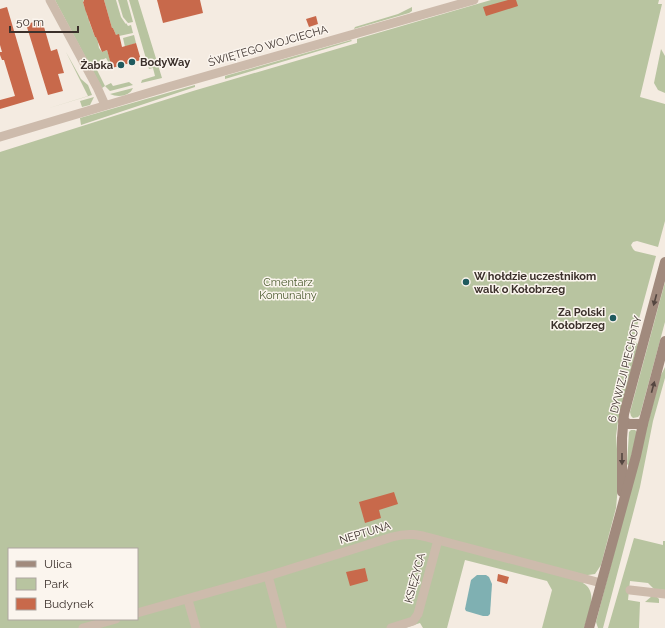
<svg xmlns="http://www.w3.org/2000/svg" width="665" height="628" viewBox="0 0 665 628" font-family="Raleway,sans-serif">
	<style>
		.green { fill: #b8c4a0; fill-rule: evenodd }
		.water { fill: #7fb0b2 }
		.building { fill: #c8694b }
		.lines { fill: none; stroke-linecap: round; stroke-linejoin: round }
		.street { stroke: #cdbbac; stroke-width: 9 }
		.secondary { stroke: #a18a7d; stroke-width: 10 }
		.oneway { fill: #544640 }
		.poi-dot { fill: #1f5a5e; stroke: #fbf5ee; stroke-width: 1.5 }
		.labels { text-anchor: middle; dominant-baseline: central; stroke-width: 3; stroke-linejoin: round; paint-order: stroke }
		.street-label { font-size: 11px; fill: #3b302b; stroke: #fbf5ee }
		.poi-label { font-size: 11px; font-weight: bold; fill: #3b302b; stroke: #fbf5ee; text-anchor: start }
		.park-label { font-size: 11px; fill: #4a5a2e; stroke: #fbf5ee }
	</style>
	<rect width="100%" height="100%" fill="#f4ebe1"/>
	<g class="green">
		<path d="M55 0H84L83 2 85 9 87 8 86 11 88 18H90L89 21 95 37H97L99 48 102 52 107 50 113 70 106 58 94 64 105 86 111 83 113 86 129 82 133 85 110 91 105 86 102 88Z"/>
		<path d="M104 0H116L121 17 125 23V24L126 23 128 26 131 25 133 33 119 36 116 35 113 28H112Z"/>
		<path d="M118 0H127L133 22 128 23 123 17Z"/>
		<path d="M129 0H138L162 78 141 83 142 80 155 76 153 68 149 69Z"/>
		<path d="M491 0H659L658 4H662L640 97 665 104V221L658 247 637 241 633 242 631 245 633 249 635 251 656 256 633 341 638 344 618 421 616 436 619 475 616 508 601 565 595 574 588 575 583 583C599 592 588 614 584 628H542L552 590 547 581 465 560 447 628H423L420 623 405 628H0V152L193 91 357 43V39ZM9 549H137V619H9Z"/>
		<path d="M412 7V11L409 13 354 29 355 27 398 14Z"/>
		<path d="M134 35 136 43 125 47 123 38Z"/>
		<path d="M351 40 352 41 225 79V76Z"/>
		<path d="M661 49 665 56V93L658 90 654 83Z"/>
		<path d="M66 52 81 79 88 85 92 95 46 109 88 96Z"/>
		<path d="M195 85V87L81 125 80 118Z"/>
		<path d="M133 88C130 96 118 98 110 94Z"/>
		<path d="M94 97 90 105 82 107 80 101Z"/>
		<path d="M665 282V322L640 415 638 417 633 418 631 416 630 412Z"/>
		<path d="M665 367V378L653 421 640 487 603 628H598L596 622 660 377Z"/>
		<path d="M631 430H635L637 432 629 466 627 464 629 432Z"/>
		<path d="M634 538 663 545V541H665V590L654 589 648 583 630 581 628 600 640 602 639 628H608Z"/>
		<path d="M652 596 657 597 659 599V603L645 602Z"/>
	</g>
	<path class="water" d="M477 575H486L489 577 492 584 490 614 488 616H483L466 611 465 609 471 580Z"/>
	<g class="building">
		<path d="M84 0H104L112 28H113L116 35 119 34 122 47 136 43 141 60 112 68 107 50 102 52 96 37H95L85 9 83 2 84 1Z"/>
		<path d="M157 0H200L203 13 163 23Z"/>
		<path d="M508 0H516L518 6 486 16 483 7Z"/>
		<path d="M7 7 34 99 0 109V100L15 96 4 60H2L0 55V52H2L0 45V9Z"/>
		<path d="M316 16 318 24 309 27 306 19Z"/>
		<path d="M42 20 51 51 57 49 64 73 58 74 63 91 48 95 26 24Z"/>
		<path d="M394 492 398 504 379 510 381 518 365 523 359 502Z"/>
		<path d="M365 568 368 581 350 586 346 572Z"/>
		<path d="M498 574 509 577 507 584 497 581Z"/>
	</g>
	<g class="lines">
		<g class="street">
			<path d="M50 0 97 87 105 105"/>
			<path d="M0 137 168 87 474 0"/>
			<path d="M268 576 282 628"/>
			<path d="M630 590 665 594"/>
			<path d="M188 600 196 628"/>
			<path d="M137 613 268 576 392 537C411 532 419 535 438 540L601 583"/>
			<path d="M83 628 116 619"/>
			<path d="M391 628 413 621 418 614 438 540"/>
		</g>
		<g class="secondary">
			<path d="M623 421 629 424H643"/>
			<path d="M622 492V438L624 414 665 262"/>
			<path d="M589 628 636 456 643 424 665 341"/>
		</g>
	</g>
	<defs><path id="oneway-solid" d="M-6-.8H1V-3.2L6.5 0L1 3.2V.8H-6Z"/></defs>
	<g class="oneway">
		<use href="#oneway-solid" transform="translate(655 300) rotate(105)"/>
		<use href="#oneway-solid" transform="translate(653 387) rotate(-75)"/>
		<use href="#oneway-solid" transform="translate(622 459) rotate(90)"/>
	</g>
	<g class="poi-dot">
		<circle cx="132" cy="62" r="4"/>
		<circle cx="121" cy="65" r="4"/>
		<circle cx="466" cy="282" r="4"/>
		<circle cx="613" cy="318" r="4"/>
	</g>
	<g class="labels">
		<g class="street-label">
			<text transform="translate(268 46) rotate(-16)">ŚWIĘTEGO WOJCIECHA</text>
			<text transform="translate(625 369) rotate(-76)">6 DYWIZJI PIECHOTY</text>
			<text transform="translate(365 533) rotate(-17)">NEPTUNA</text>
			<text transform="translate(415 578) rotate(-75)">KSIĘŻYCA</text>
		</g>
		<g class="poi-label">
			<text x="140" y="62">BodyWay</text>
			<text x="113" y="65" text-anchor="end">Żabka</text>
			<text x="474" y="276">W hołdzie uczestnikom<tspan x="474" dy="13">walk o Kołobrzeg</tspan></text>
			<text x="605" y="312" text-anchor="end">Za Polski<tspan x="605" dy="13">Kołobrzeg</tspan></text>
		</g>
		<g class="park-label">
			<text x="288" y="282">Cmentarz<tspan x="288" dy="13">Komunalny</tspan></text>
		</g>
	</g>
	<rect x="8" y="548" width="130" height="72" fill="#fbf5ee" stroke="#aea6a0"/>
	<rect x="16" y="561" width="20" height="6" fill="#a18a7d" stroke="#aea6a0"/>
	<text x="44" y="568" font-size="12" fill="#3b302b">Ulica</text>
	<rect x="16" y="578" width="20" height="12" fill="#b8c4a0" stroke="#aea6a0"/>
	<text x="44" y="588" font-size="12" fill="#3b302b">Park</text>
	<rect x="16" y="598" width="20" height="12" fill="#c8694b" stroke="#aea6a0"/>
	<text x="44" y="608" font-size="12" fill="#3b302b">Budynek</text>
	<path d="M10 26v6h68v-6" fill="none" stroke="#3b302b" stroke-width="2"/>
	<text x="16" y="26" font-size="12" fill="#3b302b" stroke="#fbf5ee" stroke-width="3" paint-order="stroke">50 m</text>
</svg>
